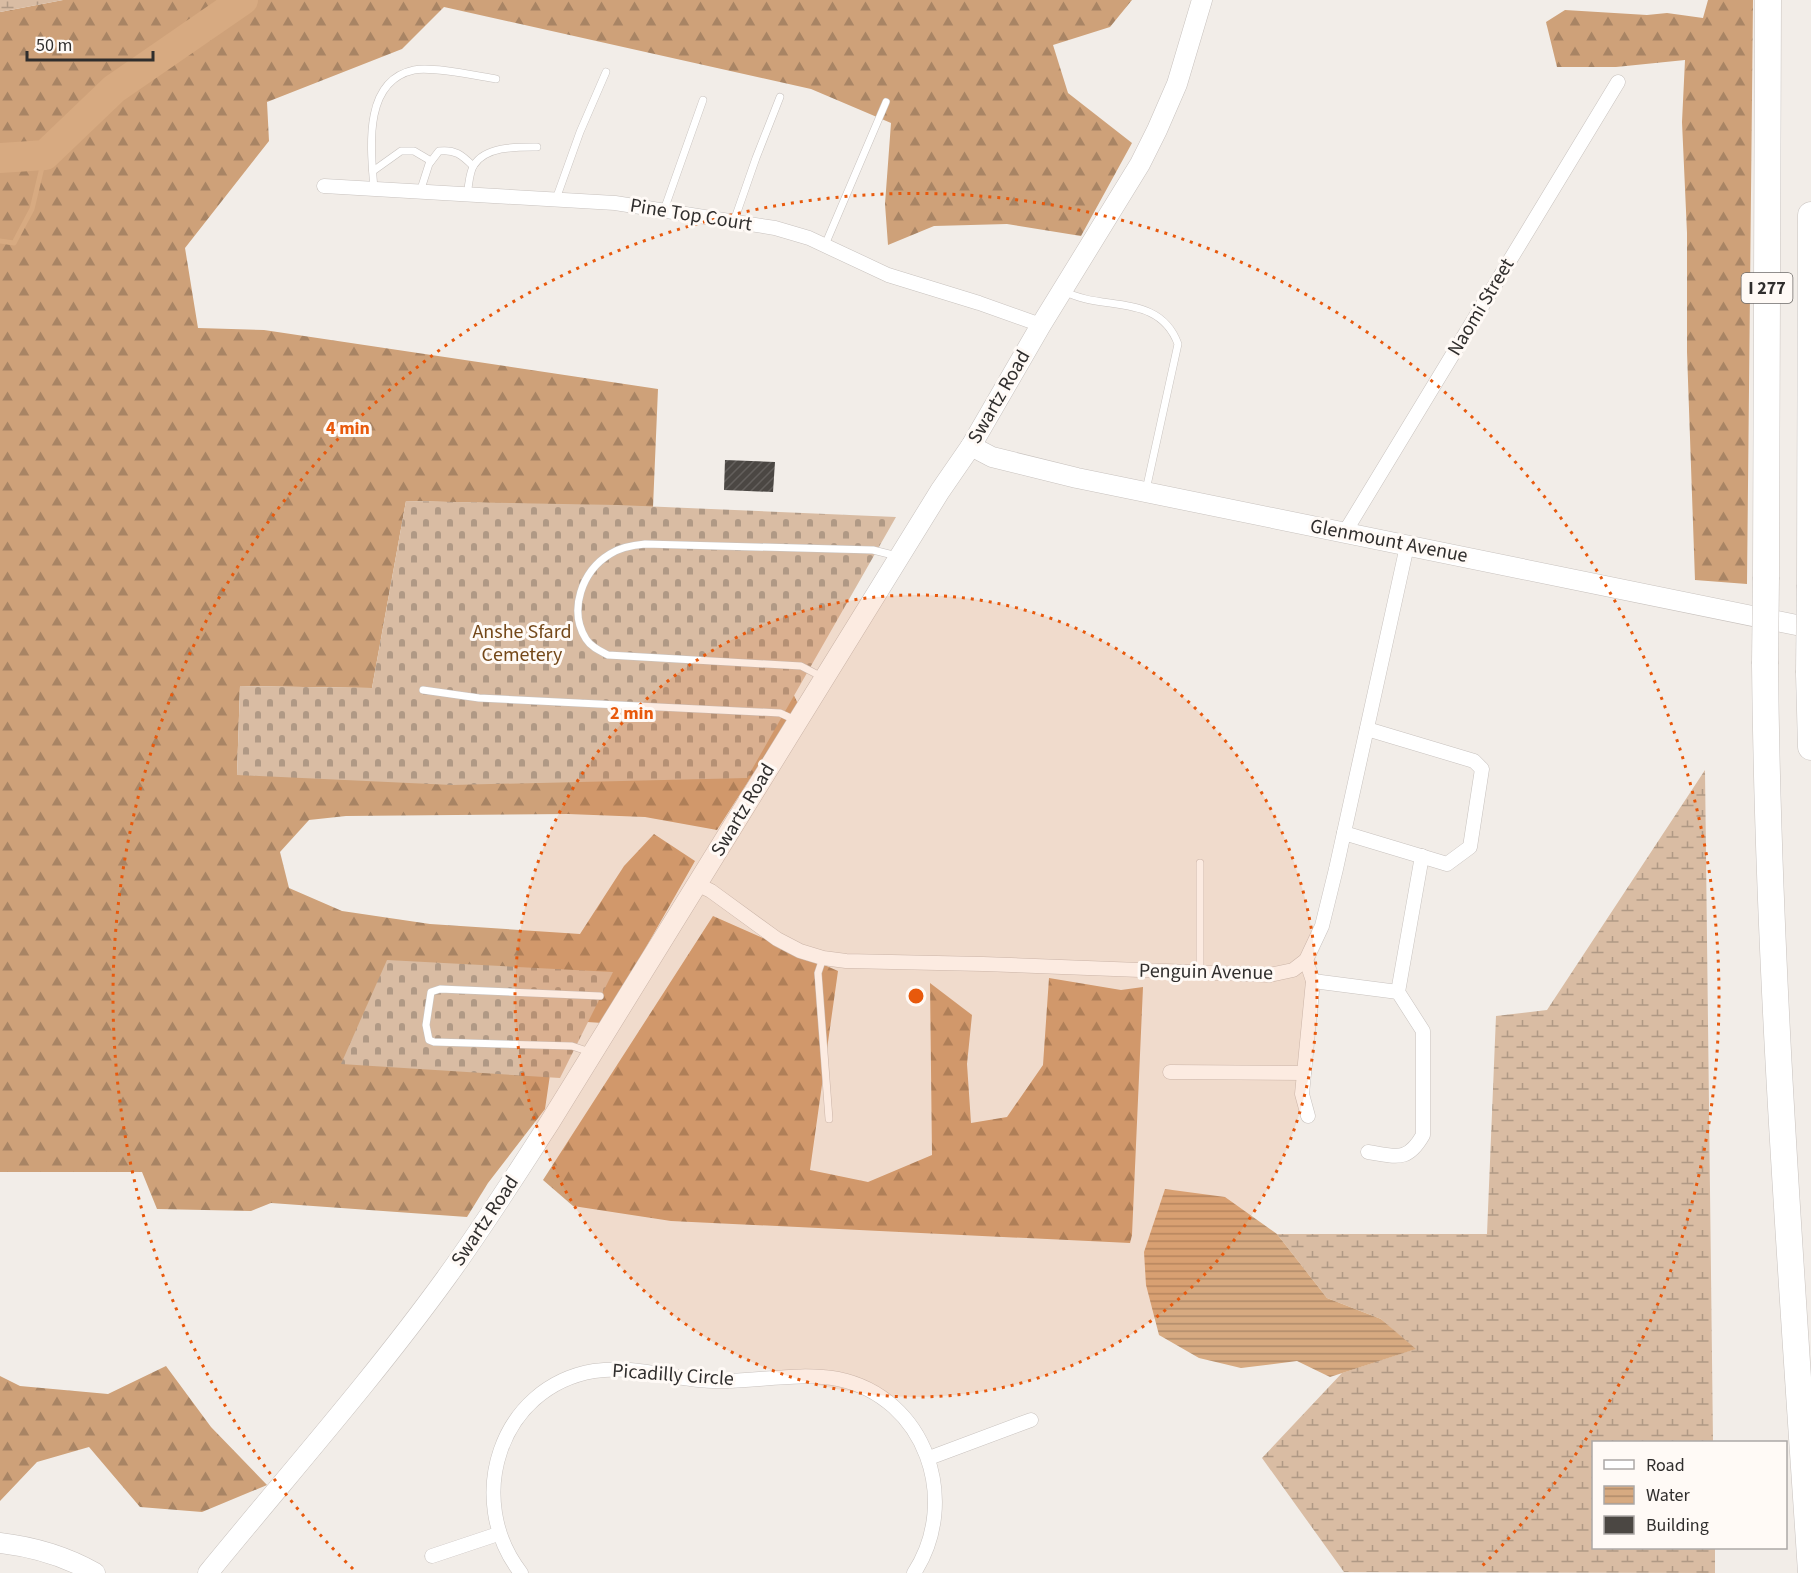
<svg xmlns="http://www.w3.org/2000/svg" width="1811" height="1573" viewBox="0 0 1811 1573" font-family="'Source Sans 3',sans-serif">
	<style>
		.forest { fill: url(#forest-firs) }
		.wetland { fill: url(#wetland-marsh) }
		.cemetery { fill: url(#cemetery-stones) }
		.water { fill: url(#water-rules) }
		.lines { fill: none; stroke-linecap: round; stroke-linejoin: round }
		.stream { stroke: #d7aa81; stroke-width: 5 }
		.river { stroke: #d7aa81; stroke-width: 30 }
		.building { fill: url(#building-hatch) }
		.lane-casing { stroke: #c8c2be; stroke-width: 8 }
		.street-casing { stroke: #c8c2be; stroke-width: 15 }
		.secondary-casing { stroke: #c8c2be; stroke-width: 21 }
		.highway-casing { stroke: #c8c2be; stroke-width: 27 }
		.lane { stroke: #fff; stroke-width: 7 }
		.street { stroke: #fff; stroke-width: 14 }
		.secondary { stroke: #fff; stroke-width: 20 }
		.highway { stroke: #fff; stroke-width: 26 }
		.highway-bridge-casing { stroke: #c8c2be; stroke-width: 27; stroke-linecap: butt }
		.highway-bridge { stroke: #fff; stroke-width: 26 }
		.ring { fill: none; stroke: #e8590c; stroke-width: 3; stroke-dasharray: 3 6 }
		.labels { text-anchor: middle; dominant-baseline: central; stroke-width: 6; stroke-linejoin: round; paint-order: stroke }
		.shield { fill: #fffaf6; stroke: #6e6b69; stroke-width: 1.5 }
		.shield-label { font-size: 18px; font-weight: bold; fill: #302e2d }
		.street-label { font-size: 20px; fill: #302e2d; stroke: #fffaf6 }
		.park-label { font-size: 20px; fill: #744819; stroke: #fffaf6 }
		.centre { fill: #e8590c; stroke: #fffaf6; stroke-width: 3 }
		.ring-label { font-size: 18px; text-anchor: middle; font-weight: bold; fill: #e8590c; stroke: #fffaf6; stroke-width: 6; stroke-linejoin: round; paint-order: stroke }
	</style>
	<defs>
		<pattern id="forest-firs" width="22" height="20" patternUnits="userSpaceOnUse" patternTransform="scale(1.5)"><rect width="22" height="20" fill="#cea179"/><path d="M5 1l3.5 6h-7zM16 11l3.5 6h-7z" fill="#a88464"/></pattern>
		<pattern id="wetland-marsh" width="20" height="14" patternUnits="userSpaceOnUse" patternTransform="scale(1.5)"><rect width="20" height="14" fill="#d9bca3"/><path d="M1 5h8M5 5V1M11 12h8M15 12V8" fill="none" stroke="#b09985"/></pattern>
		<pattern id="cemetery-stones" width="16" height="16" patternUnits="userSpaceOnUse" patternTransform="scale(1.5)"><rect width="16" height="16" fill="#d9bca3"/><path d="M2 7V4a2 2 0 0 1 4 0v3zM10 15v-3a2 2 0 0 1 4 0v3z" fill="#b09985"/></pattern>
		<pattern id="water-rules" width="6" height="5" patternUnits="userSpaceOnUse" patternTransform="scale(1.5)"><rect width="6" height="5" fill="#d7aa81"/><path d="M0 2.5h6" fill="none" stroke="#af8b6a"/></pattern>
		<pattern id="building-hatch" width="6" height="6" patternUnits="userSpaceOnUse" patternTransform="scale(1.5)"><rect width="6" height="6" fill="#4b4743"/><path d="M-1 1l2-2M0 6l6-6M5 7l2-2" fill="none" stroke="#635f5c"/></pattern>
	</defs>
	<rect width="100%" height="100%" fill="#f2ede8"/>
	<g class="forest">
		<path d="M63 0H1132L1110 27 1053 45 1068 93 1132 143 1081 236 1007 224 934 226 888 245 885 204 891 123 811 89 444 7 402 49 267 102 269 141 185 248 198 328 264 330 658 389 653 507 406 501 372 688 240 686 237 775 792 691 798 704 717 830 645 817 568 814 346 816 309 820 280 852 289 888 342 911 430 924 580 934 624 866 654 834 695 861 603 1023 493 1016 552 1061 545 1109 488 1183 467 1217 271 1203 251 1211 157 1209 142 1172H0V12Z"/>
		<path d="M1708 0H1753L1747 584 1695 580 1687 352V233L1682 122 1685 60 1616 67H1557L1546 22 1565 10 1647 15 1667 13 1703 18Z"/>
		<path d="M713 916 838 971 810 1170 868 1182 932 1155 930 983 972 1015 967 1064 971 1123 1007 1117 1043 1065 1049 978 1121 990 1143 987 1132 1235 1130 1243 671 1221 573 1206 543 1180Z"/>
		<path d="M166 1366 211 1427 267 1485 202 1512 140 1507 89 1447 37 1462 0 1501V1376L20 1386 108 1394Z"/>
	</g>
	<g class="wetland">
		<path d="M0 0H63L0 12Z"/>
		<path d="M1705 770 1713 1442H1594V1548H1715V1573L1344 1572 1262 1458 1342 1373 1415 1349 1381 1319 1327 1298 1277 1234H1487L1496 1016 1547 1010Z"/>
	</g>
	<g class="cemetery">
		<path d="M406 501 618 505 896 517 747 778 452 785 237 775 240 686 372 688Z"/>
		<path d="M387 960 613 972 560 1078 341 1064Z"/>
	</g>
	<path class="water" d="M1165 1189 1225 1197 1277 1234 1327 1298 1381 1319 1416 1349 1330 1377 1297 1361 1241 1368 1199 1358 1159 1335 1146 1285 1144 1252Z"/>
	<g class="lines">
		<path class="stream" d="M0 241 14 243 32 209 45 155"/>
		<path class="river" d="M0 158 45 155 114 89 243 0"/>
	</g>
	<path class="building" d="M725 460 775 462 773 492 724 490Z"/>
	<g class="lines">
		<defs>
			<g id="lane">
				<path d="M373 171 401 151H414L431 161"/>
				<path d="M374 189C371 150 362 81 414 70 432 66 477 76 496 79"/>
				<path d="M420 192 429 164 439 151C455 149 462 155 473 166"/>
				<path d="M467 194C469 186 469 172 474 165 486 146 517 147 537 147"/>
				<path d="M556 199 580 132 606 72"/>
				<path d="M664 210 703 100"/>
				<path d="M734 221 756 158 780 97"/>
				<path d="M825 245 886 102"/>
				<path d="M1064 291C1102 312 1159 292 1178 344L1146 490"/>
				<path d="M824 678 801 666 608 655C600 651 591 647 586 639 568 610 582 571 610 554 621 547 633 545 645 544L873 550 897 556"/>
				<path d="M423 690 479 698 780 713 795 720"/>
				<path d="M823 958 818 973 829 1119"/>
				<path d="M1200 972V863"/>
				<path d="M590 1052 572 1046 434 1042 429 1040 426 1025 431 992 440 989 600 996"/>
			</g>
			<g id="street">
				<path d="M324 186 615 203 775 228 809 238 888 275 979 303 1041 325"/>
				<path d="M1345 532 1618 82"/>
				<path d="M1344 833 1447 864 1470 847 1482 769 1474 761 1367 729"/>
				<path d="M697 884 711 891 777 939 800 951 823 958 846 961 983 964 1270 975 1293 970 1306 960 1322 926 1336 869 1407 546"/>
				<path d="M1306 960 1313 981 1398 992"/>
				<path d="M1170 1072 1304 1073"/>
				<path d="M1308 1116 1302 1094 1313 981"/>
				<path d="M1368 1152C1396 1156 1407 1163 1423 1135V1031L1398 992 1422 856"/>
				<path d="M929 1458 1031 1420"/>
				<path d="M432 1556 498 1534"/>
				<path d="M521 1573C464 1500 499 1387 594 1371 637 1364 678 1382 720 1381 759 1381 800 1372 838 1379 926 1397 961 1501 914 1573"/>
			</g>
			<g id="secondary">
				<path d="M971 446 992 457 1077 478 1811 628"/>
				<path d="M0 1543C34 1547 65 1556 95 1573"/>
				<path d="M208 1573C288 1475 372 1380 446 1278 483 1227 516 1175 550 1122L940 491 971 446 1041 325 1140 164 1157 130 1177 84 1202 0"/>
			</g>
			<g id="highway">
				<path d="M1766 577 1768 0"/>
				<path d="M1810 585 1811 215"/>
				<path d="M1765 664C1768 967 1791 1269 1811 1572"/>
				<path d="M1809 673 1811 747"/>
			</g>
		</defs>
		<use href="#lane" class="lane-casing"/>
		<use href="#street" class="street-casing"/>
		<use href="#secondary" class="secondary-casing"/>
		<use href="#highway" class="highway-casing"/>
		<use href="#lane" class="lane"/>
		<use href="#street" class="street"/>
		<use href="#secondary" class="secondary"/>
		<use href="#highway" class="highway"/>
		<defs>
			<g id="highway-bridge">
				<path d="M1765 664 1766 577"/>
				<path d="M1809 673 1810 585"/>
			</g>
		</defs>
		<use href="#highway-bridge" class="highway-bridge-casing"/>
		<use href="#highway-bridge" class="highway-bridge"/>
	</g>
	<circle cx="916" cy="996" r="401" fill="#e8590c" fill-opacity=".12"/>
	<g class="ring">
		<circle cx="916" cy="996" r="401"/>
		<path d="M353 1569A803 803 0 1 1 1479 1569"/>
	</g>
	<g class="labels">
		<rect class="shield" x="1741.5" y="273" width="51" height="30" rx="4.5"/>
		<g class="shield-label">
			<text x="1767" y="288">I 277</text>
		</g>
		<g class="street-label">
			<text transform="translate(691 215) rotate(9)">Pine Top Court</text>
			<text transform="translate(1481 307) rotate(-59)">Naomi Street</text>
			<text transform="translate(999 397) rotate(-60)">Swartz Road</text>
			<text transform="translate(1389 541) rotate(11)">Glenmount Avenue</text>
			<text transform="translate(743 810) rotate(-59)">Swartz Road</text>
			<text transform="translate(1206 972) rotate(1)">Penguin Avenue</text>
			<text transform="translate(485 1221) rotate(-56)">Swartz Road</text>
			<text transform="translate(673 1375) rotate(4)">Picadilly Circle</text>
		</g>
		<g class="park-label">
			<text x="522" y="632">Anshe Sfard<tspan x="522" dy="23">Cemetery</tspan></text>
		</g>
	</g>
	<circle cx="916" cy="996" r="9" class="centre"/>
	<g class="ring-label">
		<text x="348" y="434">4 min</text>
		<text x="632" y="719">2 min</text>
	</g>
	<rect x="1592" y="1441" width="195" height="108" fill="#fffaf6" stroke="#aca8a6" stroke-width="1.5"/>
	<rect x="1604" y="1460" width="30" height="9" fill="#ffffff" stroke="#aca8a6" stroke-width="1.5"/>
	<text x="1646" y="1471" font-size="18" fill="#302e2d">Road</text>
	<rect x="1604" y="1486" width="30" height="18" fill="url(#water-rules)" stroke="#aca8a6" stroke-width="1.5"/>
	<text x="1646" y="1501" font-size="18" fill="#302e2d">Water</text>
	<rect x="1604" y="1516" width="30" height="18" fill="#4b4743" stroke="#aca8a6" stroke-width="1.5"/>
	<text x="1646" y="1531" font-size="18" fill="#302e2d">Building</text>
	<path d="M27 51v9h126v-9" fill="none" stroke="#302e2d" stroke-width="3"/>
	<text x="36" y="51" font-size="18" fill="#302e2d" stroke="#fffaf6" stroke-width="4.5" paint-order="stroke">50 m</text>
</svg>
